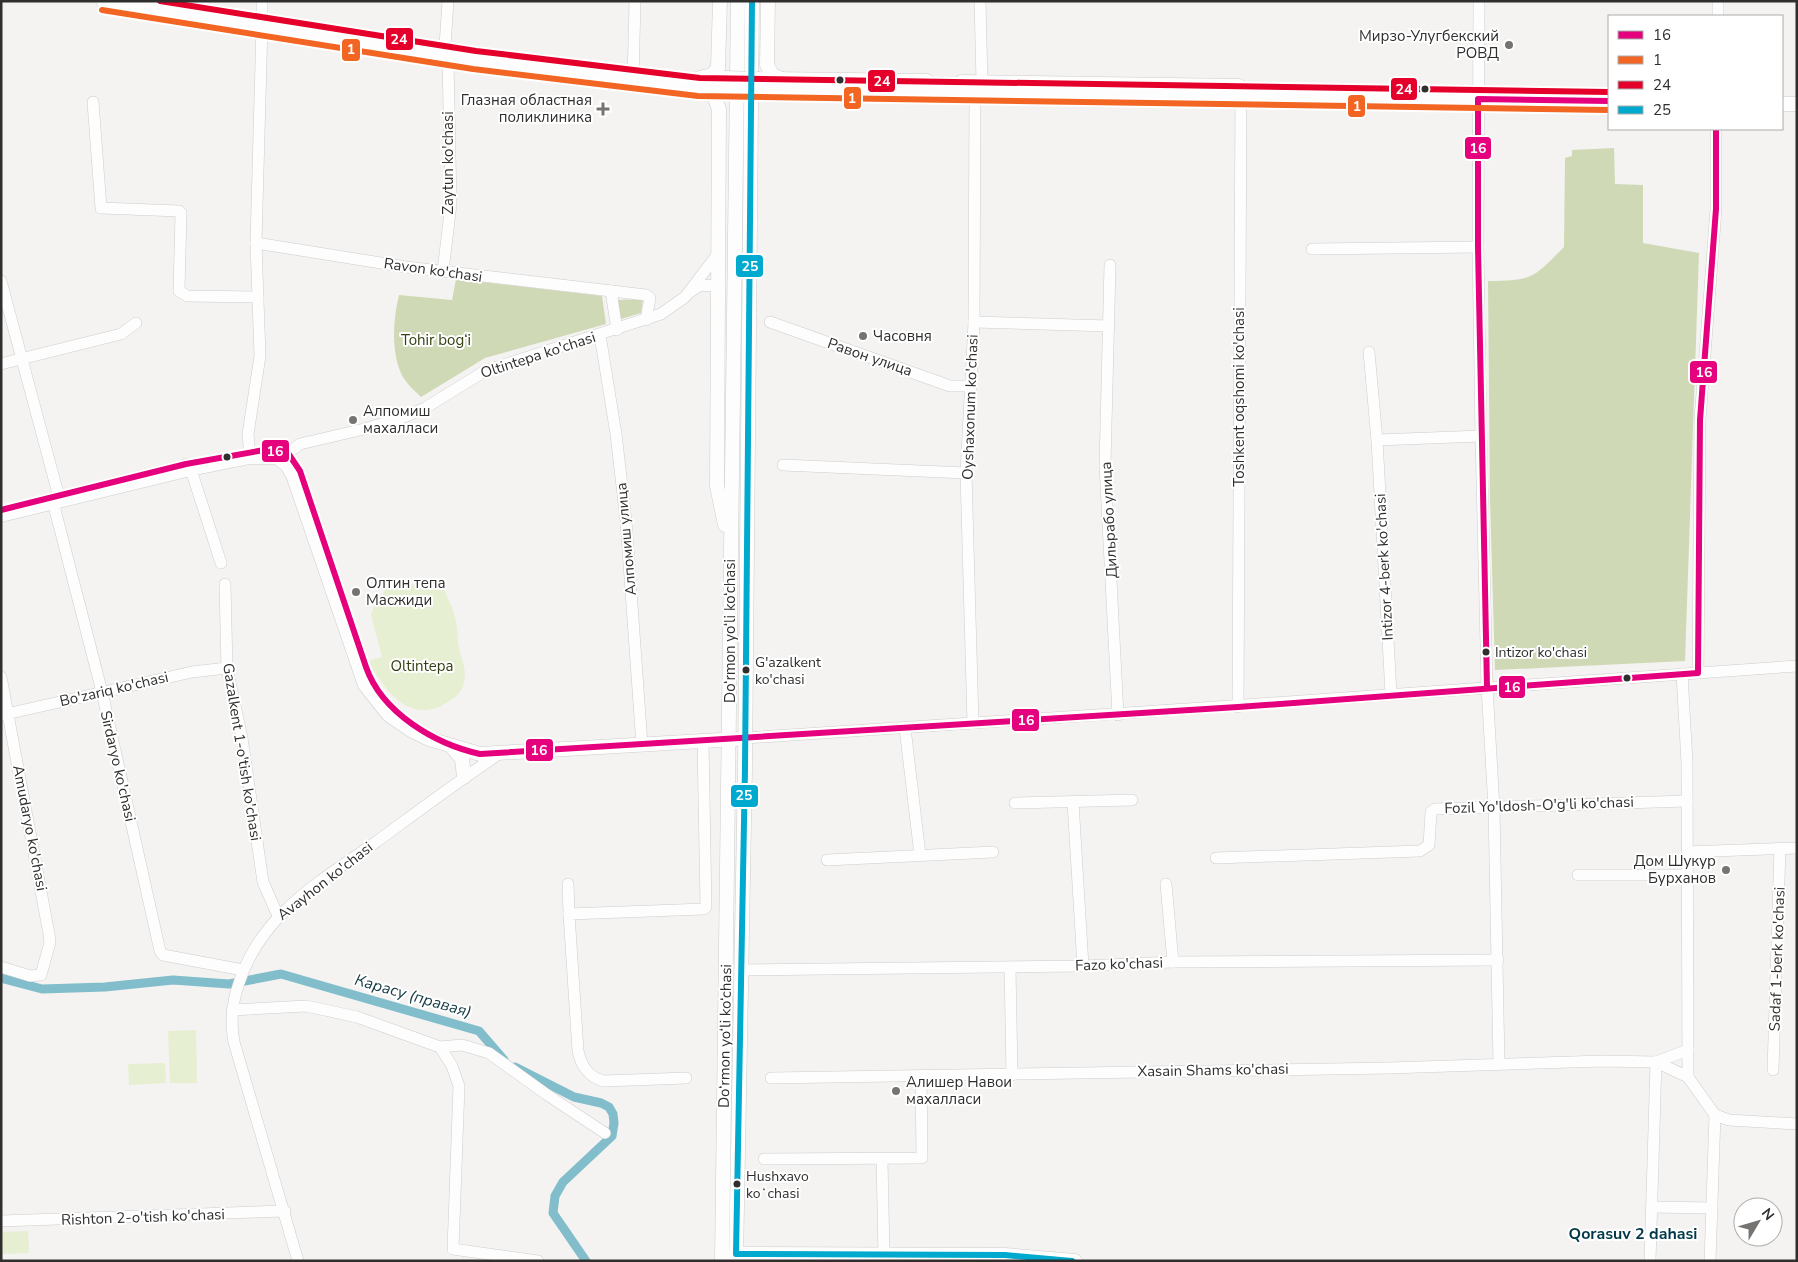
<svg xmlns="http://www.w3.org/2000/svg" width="1798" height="1262" viewBox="0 0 1798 1262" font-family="'Nunito Sans',sans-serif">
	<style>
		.green { fill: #e6efd2 }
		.forest { fill: #cfd9b5 }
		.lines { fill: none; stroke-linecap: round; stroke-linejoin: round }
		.canal { stroke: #81bdcb; stroke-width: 9 }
		.minor-casing { stroke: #cecdcc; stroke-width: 12 }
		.major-casing { stroke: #cecdcc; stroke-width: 15 }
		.minor { stroke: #fdfdfd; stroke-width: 11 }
		.major { stroke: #fdfdfd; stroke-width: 14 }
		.major-bridge-casing { stroke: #cecdcc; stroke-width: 15; stroke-linecap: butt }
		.major-bridge { stroke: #fdfdfd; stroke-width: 14 }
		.bus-1-casing { stroke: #fff; stroke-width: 10 }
		.bus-2-casing { stroke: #fff; stroke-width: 10 }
		.bus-3-casing { stroke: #fff; stroke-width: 10 }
		.bus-4-casing { stroke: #fff; stroke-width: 10 }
		.bus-1 { stroke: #e5007d; stroke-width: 6 }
		.bus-2 { stroke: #f26522; stroke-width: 6 }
		.bus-3 { stroke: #e4002b; stroke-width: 6 }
		.bus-4 { stroke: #00a9ce; stroke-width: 6 }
		.poi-dot { fill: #757472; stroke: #fff; stroke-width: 2 }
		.bus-dot { fill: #302f2e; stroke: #fff; stroke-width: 2 }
		.labels { text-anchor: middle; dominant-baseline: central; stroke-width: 4; stroke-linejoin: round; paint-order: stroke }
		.bus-label { font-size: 14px; fill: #302f2e; stroke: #fff; text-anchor: start }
		.poi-label { font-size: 15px; fill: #302f2e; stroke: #fff; text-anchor: start }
		.street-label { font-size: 15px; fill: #302f2e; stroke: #fff }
		.park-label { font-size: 15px; fill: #344011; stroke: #fff }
		.water-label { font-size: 16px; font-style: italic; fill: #143c46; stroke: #fff }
		.neighbourhood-label { font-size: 16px; font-weight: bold; fill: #013949; stroke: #fff }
		.line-badge { stroke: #fff; stroke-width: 2 }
		.badge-label { font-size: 14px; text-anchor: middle; font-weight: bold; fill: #fff }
	</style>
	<rect width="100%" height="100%" fill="#f4f3f1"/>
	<g class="green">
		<path d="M388 584 431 585 444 589C448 599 454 610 456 621 458 630 457 639 459 648 462 662 468 671 463 686 459 696 450 701 441 706 406 722 384 688 368 661L382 657 371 615 376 600 380 599Z"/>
		<path d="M196 1030 197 1083H170L168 1031Z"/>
		<path d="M165 1063 166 1083 129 1085 128 1064Z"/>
		<path d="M28 1231 29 1253 1 1254V1232Z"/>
	</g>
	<g class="forest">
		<path d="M1614 148 1615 184 1643 185V243L1699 253 1685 661 1495 670 1490 500 1488 281C1534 280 1532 279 1564 247L1565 158 1572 156V150Z"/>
		<path d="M456 279 602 296 606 324 485 358 421 397C416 392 409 386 405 380 390 358 393 320 399 295L452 300Z"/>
		<path d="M643 299 641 313 621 319 617 300Z"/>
	</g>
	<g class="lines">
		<g class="canal">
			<path d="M1 978 42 989 105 987 173 980 229 984 281 974 479 1031 504 1060"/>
			<path d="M515 1067 574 1097 601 1103 609 1107 613 1114 614 1123 612 1136 563 1182 555 1196 553 1213 586 1261"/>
		</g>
		<defs>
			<g id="minor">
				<path d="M980 1 982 82"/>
				<path d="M1479 1 1478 247 1481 436 1487 687 1494 808 1499 1064"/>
				<path d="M1718 16V1"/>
				<path d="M262 17V1"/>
				<path d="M445 46 448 1"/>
				<path d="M633 81 635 1"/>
				<path d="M93 102 101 208 179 211 181 213 179 291 187 296 258 297"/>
				<path d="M256 243 406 267 646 295 650 298 646 320"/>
				<path d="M1312 249 1478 247"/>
				<path d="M1110 265 1105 465 1118 715"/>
				<path d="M443 271 451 204 448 61 445 54"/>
				<path d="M1 281 60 501"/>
				<path d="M611 291 617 330"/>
				<path d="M690 292 699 286 717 285"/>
				<path d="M770 322 950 386H971"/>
				<path d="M974 322 1109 326"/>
				<path d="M600 335 616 434 626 521 642 745"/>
				<path d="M1369 352 1377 440 1391 694"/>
				<path d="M1 364 121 334 136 323"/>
				<path d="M1377 440 1481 436"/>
				<path d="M250 457 248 434 260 356 256 243 262 26"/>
				<path d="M281 458 300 444 364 429 404 417 425 408 485 371 661 314 685 297 717 255"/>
				<path d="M186 464 193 476 221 563"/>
				<path d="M783 465 966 473"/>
				<path d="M52 498 102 692 160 951 163 955 243 970"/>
				<path d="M225 584 227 668 242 738 263 882 278 916"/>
				<path d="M1698 673 1700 420 1716 209V129"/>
				<path d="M1682 674 1687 763 1688 1077"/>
				<path d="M1 677 49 934 50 942 41 975 30 976 1 967"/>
				<path d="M1238 707 1241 89"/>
				<path d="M2 715 192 672 227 668"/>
				<path d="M973 723 966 473 974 322 975 92"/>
				<path d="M905 728 920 855"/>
				<path d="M745 738C1096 717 1446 690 1797 666"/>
				<path d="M1073 802 1083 966"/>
				<path d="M1015 803 1132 800"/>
				<path d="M1687 852 1797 848"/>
				<path d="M1216 858 1420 851 1429 845 1431 812 1435 809 1687 801"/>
				<path d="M827 860 993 852"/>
				<path d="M1578 875H1687"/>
				<path d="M568 884 569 914"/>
				<path d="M1166 884 1173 962"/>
				<path d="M1010 967 1012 1075"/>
				<path d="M740 970 1083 966 1173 962 1498 960"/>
				<path d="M232 1010 306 1006 357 1017 440 1047 462 1045 489 1053 546 1094 605 1133"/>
				<path d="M440 1047 452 1066 459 1086 453 1249 538 1261"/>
				<path d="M1656 1062 1688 1077 1715 1115"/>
				<path d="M1773 1070 1780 848"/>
				<path d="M686 1078 604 1081C589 1078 581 1065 578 1051L569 914 704 909 706 907 703 741"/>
				<path d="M771 1078 1389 1068 1603 1061 1656 1062 1688 1050"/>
				<path d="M1715 1115 1729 1120 1797 1124"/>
				<path d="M764 1159 922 1158 921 1076"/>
				<path d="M882 1160 884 1255"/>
				<path d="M1652 1207 1712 1208"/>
				<path d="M1 1221 285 1211"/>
				<path d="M298 1261 234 1042C230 1021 232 1003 239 983 261 914 320 882 376 842 417 812 457 782 499 754"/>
				<path d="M1650 1261 1656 1062"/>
				<path d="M1710 1261 1715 1115"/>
			</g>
			<g id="major">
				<path d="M103 1 624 80 724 88"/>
				<path d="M768 1 767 65 772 75 782 79"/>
				<path d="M699 78 712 75 718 68 720 1"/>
				<path d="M771 79 927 81"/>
				<path d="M961 82 1239 86"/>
				<path d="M702 88 714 96 719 109 717 486 725 525"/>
				<path d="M760 89 1609 101"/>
				<path d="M1782 104H1797"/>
				<path d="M1 515 190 469 250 457H277L287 465 293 475 365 685 389 715 411 730 429 739 480 754 737 739"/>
				<path d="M452 747 462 759 464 777"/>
				<path d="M730 1259 736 1254 1005 1255 1075 1261"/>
				<path d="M722 1261 738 1"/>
				<path d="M736 1261 745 768 752 1"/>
			</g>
		</defs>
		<use href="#minor" class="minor-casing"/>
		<use href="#major" class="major-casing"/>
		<use href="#minor" class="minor"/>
		<use href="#major" class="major"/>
		<defs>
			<g id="major-bridge">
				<path d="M724 78 760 79"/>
				<path d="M724 88 760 89"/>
			</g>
		</defs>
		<use href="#major-bridge" class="major-bridge-casing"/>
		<use href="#major-bridge" class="major-bridge"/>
		<defs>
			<g id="bus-1">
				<path d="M1 510 186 464 264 450 288 453 300 471 366 667C382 713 435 744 480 754L1238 707 1698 673 1700 420 1716 209V129"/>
				<path d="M1487 687 1478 247V99L1609 101"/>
			</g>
			<path id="bus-2" d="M102 10 473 69 698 96 1609 110"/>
			<path id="bus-3" d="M160 1 476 51 700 78 1609 92"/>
			<path id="bus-4" d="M752 1 745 768 736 1254 1005 1255 1072 1261"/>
		</defs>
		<use href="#bus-1" class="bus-1-casing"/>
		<use href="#bus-2" class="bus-2-casing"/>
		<use href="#bus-3" class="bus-3-casing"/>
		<use href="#bus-4" class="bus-4-casing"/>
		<use href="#bus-1" class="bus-1"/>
		<use href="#bus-2" class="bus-2"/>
		<use href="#bus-3" class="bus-3"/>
		<use href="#bus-4" class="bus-4"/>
	</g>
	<g class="poi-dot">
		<circle cx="1509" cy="45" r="5"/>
		<path d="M600.5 101.5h5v5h5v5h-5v5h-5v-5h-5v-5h5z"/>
		<circle cx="863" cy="336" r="5"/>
		<circle cx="353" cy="420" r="5"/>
		<circle cx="356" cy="592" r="5"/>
		<circle cx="1726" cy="870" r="5"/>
		<circle cx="896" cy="1091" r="5"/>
	</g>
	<g class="bus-dot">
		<circle cx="840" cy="80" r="4.5"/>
		<circle cx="1425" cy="89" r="4.5"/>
		<circle cx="227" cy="457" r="4.5"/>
		<circle cx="1486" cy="652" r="4.5"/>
		<circle cx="746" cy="670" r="4.5"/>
		<circle cx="1627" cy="678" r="4.5"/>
		<circle cx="737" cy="1184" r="4.5"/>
	</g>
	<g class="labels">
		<g class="bus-label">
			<text x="1495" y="652">Intizor ko'chasi</text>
			<text x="755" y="662">G'azalkent<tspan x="755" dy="17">ko'chasi</tspan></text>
			<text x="746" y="1176">Hushxavo<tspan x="746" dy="17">koʻchasi</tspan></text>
		</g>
		<g class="poi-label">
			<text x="1499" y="36" text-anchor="end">Мирзо-Улугбекский<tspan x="1499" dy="17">РОВД</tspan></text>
			<text x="592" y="100" text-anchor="end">Глазная областная<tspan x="592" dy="17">поликлиника</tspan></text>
			<text x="873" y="336">Часовня</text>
			<text x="363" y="411">Алпомиш<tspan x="363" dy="17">махалласи</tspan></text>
			<text x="366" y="583">Олтин тепа<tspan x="366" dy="17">Масжиди</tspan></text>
			<text x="1716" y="861" text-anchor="end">Дом Шукур<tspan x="1716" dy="17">Бурханов</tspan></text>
			<text x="906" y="1082">Алишер Навои<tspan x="906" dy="17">махалласи</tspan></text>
		</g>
		<g class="street-label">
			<text transform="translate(448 163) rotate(-90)">Zaytun ko'chasi</text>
			<text transform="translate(433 270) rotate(8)">Ravon ko'chasi</text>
			<text transform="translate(538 355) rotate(-18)">Oltintepa ko'chasi</text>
			<text transform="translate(870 357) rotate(19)">Равон улица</text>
			<text transform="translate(1239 397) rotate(-90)">Toshkent oqshomi ko'chasi</text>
			<text transform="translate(970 407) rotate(-88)">Oyshaxonum ko'chasi</text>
			<text transform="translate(1109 520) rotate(-93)">Дильрабо улица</text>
			<text transform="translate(626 539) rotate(-95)">Алпомиш улица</text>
			<text transform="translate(1384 567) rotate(-93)">Intizor 4-berk ko'chasi</text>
			<text transform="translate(730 631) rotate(-90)">Do‘rmon yo‘li ko‘chasi</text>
			<text transform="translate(114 689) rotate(-13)">Bo'zariq ko'chasi</text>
			<text transform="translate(242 752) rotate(81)">Gazalkent 1-o'tish ko'chasi</text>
			<text transform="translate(118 766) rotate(77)">Sirdaryo ko'chasi</text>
			<text transform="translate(1539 805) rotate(-2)">Fozil Yo'ldosh-O'g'li ko'chasi</text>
			<text transform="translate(30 828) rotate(79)">Amudaryo ko'chasi</text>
			<text transform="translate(325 881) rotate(-38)">Avayhon ko'chasi</text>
			<text transform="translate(1777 959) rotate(-88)">Sadaf 1-berk ko'chasi</text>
			<text transform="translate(1119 964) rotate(-2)">Fazo ko'chasi</text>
			<text transform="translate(725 1036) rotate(-89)">Do‘rmon yo‘li ko‘chasi</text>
			<text transform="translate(1213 1070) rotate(-1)">Xasain Shams ko'chasi</text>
			<text transform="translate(143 1217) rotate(-2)">Rishton 2-o'tish ko'chasi</text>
		</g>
		<g class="park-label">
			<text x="436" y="340">Tohir bog‘i</text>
			<text x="422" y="666">Oltintepa</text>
		</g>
		<g class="water-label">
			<text transform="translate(413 996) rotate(16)">Карасу (правая)</text>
		</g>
		<g class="neighbourhood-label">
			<text x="1633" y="1234">Qorasuv 2 dahasi</text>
		</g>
	</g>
	<g class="line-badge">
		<rect x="385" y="27" width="29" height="24" rx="5" fill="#e4002b"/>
		<rect x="341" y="38" width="20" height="24" rx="5" fill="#f26522"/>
		<rect x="867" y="69" width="29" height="24" rx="5" fill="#e4002b"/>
		<rect x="1390" y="77" width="28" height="24" rx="5" fill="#e4002b"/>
		<rect x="843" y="86" width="19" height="24" rx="5" fill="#f26522"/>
		<rect x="1347" y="94" width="19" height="24" rx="5" fill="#f26522"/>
		<rect x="1464" y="136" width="28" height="24" rx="5" fill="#e5007d"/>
		<rect x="735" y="254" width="29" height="24" rx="5" fill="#00a9ce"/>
		<rect x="1689" y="360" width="29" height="24" rx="5" fill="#e5007d"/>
		<rect x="261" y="439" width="29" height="24" rx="5" fill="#e5007d"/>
		<rect x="1498" y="675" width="28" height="24" rx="5" fill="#e5007d"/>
		<rect x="1011" y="708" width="29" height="24" rx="5" fill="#e5007d"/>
		<rect x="525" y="738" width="29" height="24" rx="5" fill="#e5007d"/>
		<rect x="730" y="784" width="29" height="24" rx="5" fill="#00a9ce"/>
	</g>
	<g class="badge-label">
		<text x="399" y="44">24</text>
		<text x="351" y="54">1</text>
		<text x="882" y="86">24</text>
		<text x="1404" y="94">24</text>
		<text x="852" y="103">1</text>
		<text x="1357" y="111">1</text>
		<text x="1478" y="153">16</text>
		<text x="750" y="271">25</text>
		<text x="1704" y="377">16</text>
		<text x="275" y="456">16</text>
		<text x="1512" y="692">16</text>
		<text x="1026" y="725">16</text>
		<text x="539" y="755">16</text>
		<text x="744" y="800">25</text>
	</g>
	<rect width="1798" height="1262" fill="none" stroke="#302f2e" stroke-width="5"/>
	<rect x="1608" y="15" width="175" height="115" fill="#ffffff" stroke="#acacab"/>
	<rect x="1618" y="31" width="25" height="8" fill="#e5007d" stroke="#acacab"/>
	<text x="1653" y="40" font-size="15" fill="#302f2e">16</text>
	<rect x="1618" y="56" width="25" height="8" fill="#f26522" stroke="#acacab"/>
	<text x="1653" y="65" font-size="15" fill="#302f2e">1</text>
	<rect x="1618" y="81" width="25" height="8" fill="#e4002b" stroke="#acacab"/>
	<text x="1653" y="90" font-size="15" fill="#302f2e">24</text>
	<rect x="1618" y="106" width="25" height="8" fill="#00a9ce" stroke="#acacab"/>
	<text x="1653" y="115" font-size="15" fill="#302f2e">25</text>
	<g transform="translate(1758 1222) rotate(52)"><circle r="24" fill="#ffffff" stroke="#acacab"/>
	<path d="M0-4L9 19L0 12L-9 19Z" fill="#757472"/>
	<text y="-8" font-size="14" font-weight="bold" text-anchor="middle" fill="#302f2e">N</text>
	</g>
</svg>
